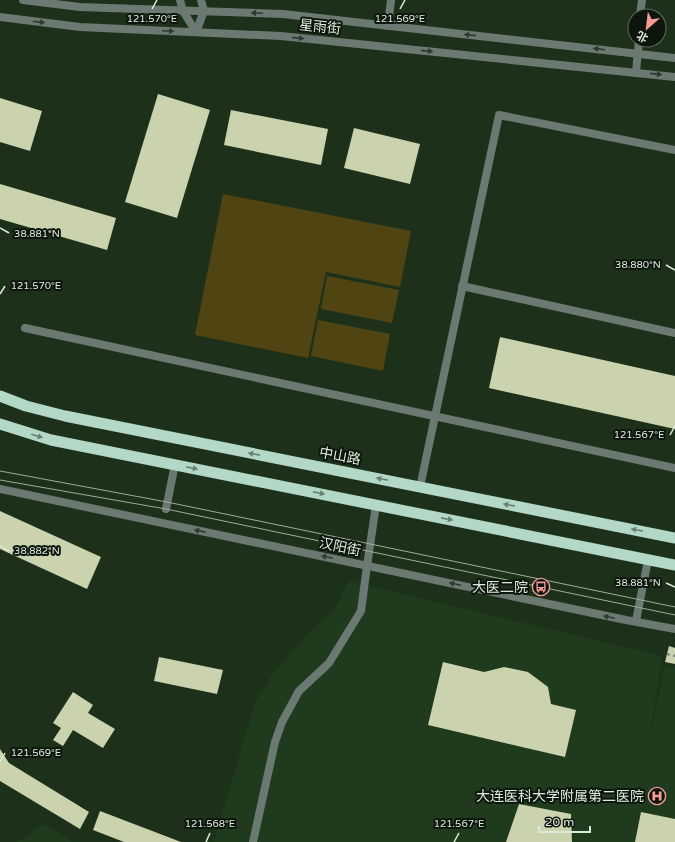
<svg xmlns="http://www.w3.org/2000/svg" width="675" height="842" viewBox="0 0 675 842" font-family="'Varela Round','Noto Sans SC',sans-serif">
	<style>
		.built { fill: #203a1d }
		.green { fill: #504412 }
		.building { fill: #cad2ae }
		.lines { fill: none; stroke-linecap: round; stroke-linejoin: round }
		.path { stroke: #82927f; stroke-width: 2.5; stroke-dasharray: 3 3; stroke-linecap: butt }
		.service { stroke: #6a7a72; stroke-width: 8 }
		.minor { stroke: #6a7a72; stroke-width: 8 }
		.tertiary { stroke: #6a7a72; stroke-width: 8 }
		.trunk { stroke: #b4d8c7; stroke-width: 11 }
		.tram { stroke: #9dac9b; stroke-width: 1 }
		.oneway { fill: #2e3930 }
		.oneway2 { fill: #698173 }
		.ticks { fill: none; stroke: #ddeadb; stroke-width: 1.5 }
		.labels { text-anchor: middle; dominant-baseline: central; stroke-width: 4; stroke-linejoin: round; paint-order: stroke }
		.street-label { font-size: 14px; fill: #ddeadb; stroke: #0d160c }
		.poi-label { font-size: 14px; fill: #ddeadb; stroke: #0d160c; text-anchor: end }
		.ticks-label { font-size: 10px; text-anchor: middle; fill: #ddeadb; stroke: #0d160c; stroke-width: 4; stroke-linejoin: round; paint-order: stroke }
	</style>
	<rect width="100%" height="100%" fill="#1d311a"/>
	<g class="built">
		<path d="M348 581 662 656 650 737 665 666 675 668V842H214L255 702 274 672 306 636 337 606Z"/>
		<path d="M44 824 72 842H17Z"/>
	</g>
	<g class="green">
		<path d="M223 194 411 231 400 287 326 272 308 358 195 335Z"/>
		<path d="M327 276 399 290 392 323 321 309Z"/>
		<path d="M318 320 390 334 383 371 311 356Z"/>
	</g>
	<g class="building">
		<path d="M158 94 210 110 177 218 125 202Z"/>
		<path d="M0 98 42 111 30 151 0 142Z"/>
		<path d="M231 110 328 129 321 165 224 145Z"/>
		<path d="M354 128 420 144 410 184 344 168Z"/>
		<path d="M0 184 116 218 107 250 0 219Z"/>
		<path d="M500 337 675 376V429L489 388Z"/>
		<path d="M0 511 101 557 87 589 0 549Z"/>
		<path d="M669 646 675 648V664L665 662Z"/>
		<path d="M159 657 223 670 217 694 154 681Z"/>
		<path d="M443 662 484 672 504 667 528 672 548 687 551 704 576 710 565 757 428 725Z"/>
		<path d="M73 692 93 705 88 713 115 729 103 748 73 730 63 746 53 740 61 728 53 723Z"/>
		<path d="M0 749 9 763 89 812 80 829 0 781Z"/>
		<path d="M519 804 571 814 572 842H506Z"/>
		<path d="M100 811 181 842H124L93 830Z"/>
		<path d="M641 812 675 819V842H635Z"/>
	</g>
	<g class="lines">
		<path class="path" d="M667 654 675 656"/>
		<g class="service">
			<path d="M462 286 675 333"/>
			<path d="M25 328 675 468"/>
			<path d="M420 487 499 115 675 150"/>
			<path d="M166 509 175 464"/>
			<path d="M636 621 648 560"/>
		</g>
		<g class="minor">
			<path d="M640 16 642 0"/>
			<path d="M388 26 391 0"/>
			<path d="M636 72 639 40"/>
			<path d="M0 489 626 620 675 629"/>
		</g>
		<g class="tertiary">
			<path d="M23 0 80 7 283 14 675 58"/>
			<path d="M180 0 183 11 196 32"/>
			<path d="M0 17 80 27 281 36 675 77"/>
			<path d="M196 32 204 11 201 0"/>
			<path d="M253 842 275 742 282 722 299 691 329 663 361 611 367 566 376 505"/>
		</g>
		<g class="trunk">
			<path d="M0 396 26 406 65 416 675 538"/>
			<path d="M0 424 51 440 675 565"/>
		</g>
		<g class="tram">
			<path d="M0 471 167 502 675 607"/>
			<path d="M0 480 166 509 675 615"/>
		</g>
	</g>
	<defs><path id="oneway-solid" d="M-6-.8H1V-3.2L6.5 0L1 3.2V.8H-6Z"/></defs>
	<g class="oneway">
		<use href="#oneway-solid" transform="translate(257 13) rotate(-178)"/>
		<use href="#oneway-solid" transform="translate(39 22) rotate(7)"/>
		<use href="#oneway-solid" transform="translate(168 31) rotate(3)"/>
		<use href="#oneway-solid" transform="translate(470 35) rotate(-174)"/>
		<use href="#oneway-solid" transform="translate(298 38) rotate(6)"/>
		<use href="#oneway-solid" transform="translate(599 49) rotate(-173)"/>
		<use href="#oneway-solid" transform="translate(427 51) rotate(6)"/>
		<use href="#oneway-solid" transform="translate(656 74) rotate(6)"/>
		<use href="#oneway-solid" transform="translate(200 531) rotate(-168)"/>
		<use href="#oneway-solid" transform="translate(327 557) rotate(-168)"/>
		<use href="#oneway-solid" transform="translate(455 584) rotate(-168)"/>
		<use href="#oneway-solid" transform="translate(609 617) rotate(-168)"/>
	</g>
	<g class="oneway2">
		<use href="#oneway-solid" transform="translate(37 436) rotate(16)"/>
		<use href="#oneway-solid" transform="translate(254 454) rotate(-169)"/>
		<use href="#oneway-solid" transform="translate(192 468) rotate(12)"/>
		<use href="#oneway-solid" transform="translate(382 479) rotate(-169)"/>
		<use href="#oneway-solid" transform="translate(319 493) rotate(11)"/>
		<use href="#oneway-solid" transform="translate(509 505) rotate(-169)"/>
		<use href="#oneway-solid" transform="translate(447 519) rotate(11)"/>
		<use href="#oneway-solid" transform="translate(637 530) rotate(-169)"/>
	</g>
	<path class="ticks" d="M152 9 157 0M400 9 405 0M0 228 9 233M666 265 675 270M0 294 5 286M670 435 675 426M0 546 9 551M666 583 675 587M0 762 5 753M206 842 210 833M454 842 459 833"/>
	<defs>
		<symbol id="bus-ring" viewBox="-11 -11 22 22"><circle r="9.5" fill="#0d160c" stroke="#f59c94" stroke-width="1.5"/><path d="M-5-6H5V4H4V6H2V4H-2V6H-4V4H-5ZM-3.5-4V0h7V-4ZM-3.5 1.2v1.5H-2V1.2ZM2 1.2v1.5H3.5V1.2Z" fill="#f59c94"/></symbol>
		<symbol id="hospital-ring" viewBox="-11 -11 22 22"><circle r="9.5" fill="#0d160c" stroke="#f59c94" stroke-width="1.5"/><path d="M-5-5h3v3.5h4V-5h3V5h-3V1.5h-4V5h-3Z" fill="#f59c94"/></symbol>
	</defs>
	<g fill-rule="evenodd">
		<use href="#bus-ring" x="531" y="577" width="20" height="20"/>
		<use href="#hospital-ring" x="647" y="786" width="20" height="20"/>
	</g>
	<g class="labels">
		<g class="street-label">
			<text transform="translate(320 27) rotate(6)">星雨街</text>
			<text transform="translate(340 456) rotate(11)">中山路</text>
			<text transform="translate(340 547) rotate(12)">汉阳街</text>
		</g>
		<g class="poi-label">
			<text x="528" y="587">大医二院</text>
			<text x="644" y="796">大连医科大学附属第二医院</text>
		</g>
	</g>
	<g class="ticks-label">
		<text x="152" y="22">121.570°E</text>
		<text x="400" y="22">121.569°E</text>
		<text x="37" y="237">38.881°N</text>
		<text x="638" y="268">38.880°N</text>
		<text x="36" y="289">121.570°E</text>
		<text x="639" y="438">121.567°E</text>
		<text x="37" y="554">38.882°N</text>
		<text x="638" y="586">38.881°N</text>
		<text x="36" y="756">121.569°E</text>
		<text x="210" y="827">121.568°E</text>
		<text x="459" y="827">121.567°E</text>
	</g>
	<g transform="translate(647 28) rotate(208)"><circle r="19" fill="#0d160c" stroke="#606b5f"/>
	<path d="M0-3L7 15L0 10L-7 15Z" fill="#f59c94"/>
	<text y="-6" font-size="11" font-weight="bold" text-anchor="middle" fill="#ddeadb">北</text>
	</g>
	<path d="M539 826v6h51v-6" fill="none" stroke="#ddeadb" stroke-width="2"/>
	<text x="545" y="826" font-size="12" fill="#ddeadb" stroke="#0d160c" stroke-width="3" paint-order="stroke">20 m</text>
</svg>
